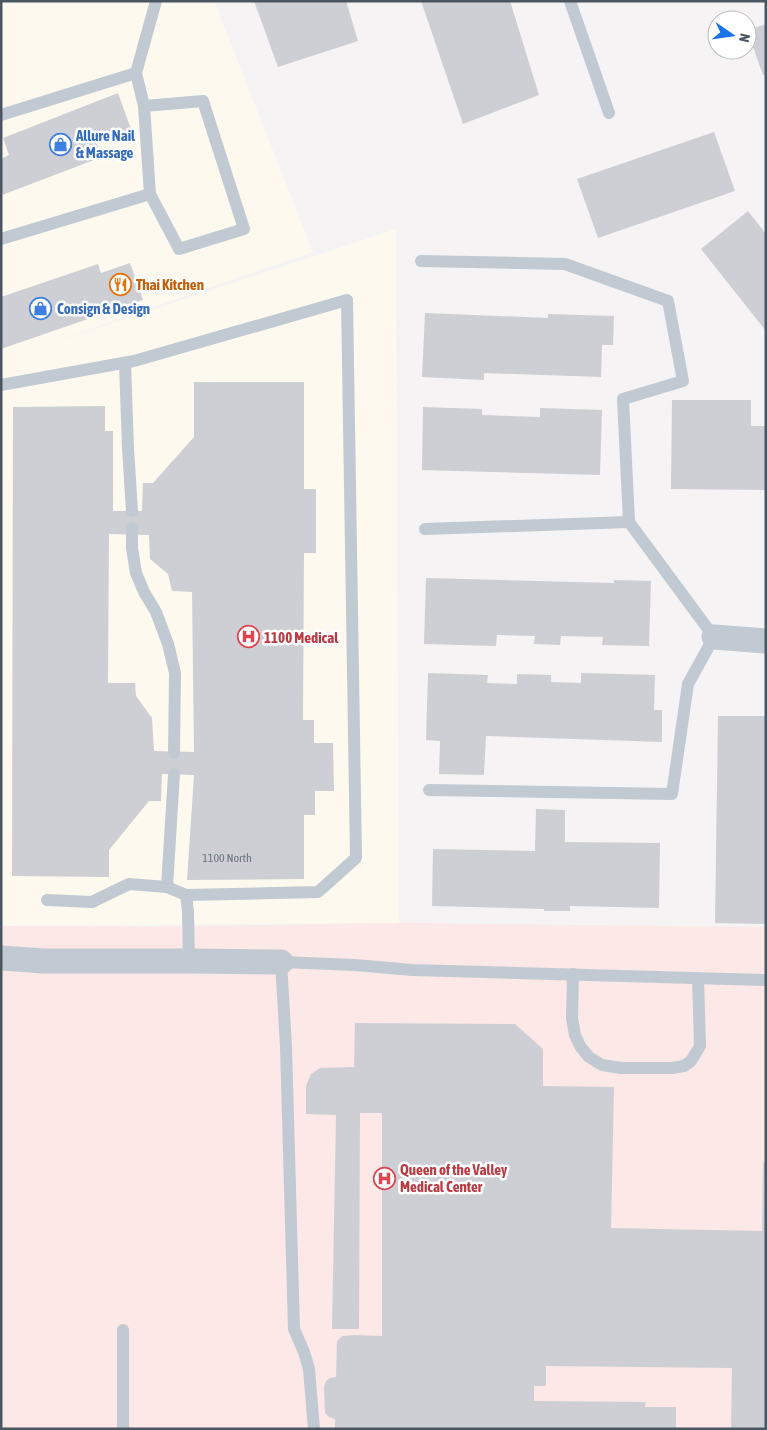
<svg xmlns="http://www.w3.org/2000/svg" width="767" height="1430" viewBox="0 0 767 1430" font-family="'Asap Condensed',sans-serif">
	<style>
		.commercial { fill: #fdf9ef }
		.medical { fill: #fce8e6 }
		.building { fill: #cdcfd5; fill-rule: evenodd }
		.lines { fill: none; stroke-linecap: round; stroke-linejoin: round }
		.service { stroke: #c1cad2; stroke-width: 12 }
		.minor { stroke: #c1cad2; stroke-width: 25 }
		.labels { text-anchor: middle; dominant-baseline: central; stroke-width: 5; stroke-linejoin: round; paint-order: stroke }
		.number-label { font-size: 12px; fill: #6b747e }
		.shop-label { font-size: 15px; font-weight: bold; fill: #366cbe; stroke: #fff; text-anchor: start }
		.food-label { font-size: 15px; font-weight: bold; fill: #c56008; stroke: #fff; text-anchor: start }
		.health-label { font-size: 15px; font-weight: bold; fill: #be3a42; stroke: #fff; text-anchor: start }
	</style>
	<rect width="100%" height="100%" fill="#f5f3f3"/>
	<path class="commercial" d="M1 1H215L220 16 313 252 39 347 396 229 399 923 1 926Z"/>
	<path class="medical" d="M399 923 766 927V1429H1V926L152 927Z"/>
	<g class="building">
		<path d="M254 1H346L358 41 278 67Z"/>
		<path d="M421 1H510L539 95 463 124Z"/>
		<path d="M766 24V74L763 75 747 30Z"/>
		<path d="M118 93 131 129 96 142 102 157 2 195 1 159 9 155 3 138Z"/>
		<path d="M714 132 735 191 598 238 577 179Z"/>
		<path d="M748 211 766 234V331L701 249Z"/>
		<path d="M130 263 143 300 1 349V297L98 264 101 273Z"/>
		<path d="M425 313 548 318V314L614 316 613 345H602L601 377 484 373V380L422 377Z"/>
		<path d="M194 382H304V489H316V553H304L303 720H314V743H333L334 791H315V815H304V879L187 880 194 775 162 774 161 801H149L109 850V877L12 876 13 407 105 406V431H113V511H142L143 483H153L194 437ZM109 534 149 535 150 559 168 574 172 591 192 592 194 752 154 751 152 718 136 696 135 683H108Z"/>
		<path d="M672 400H751V426H766V490L671 489Z"/>
		<path d="M423 407 482 409V415L540 417V408L602 410 600 475 422 470Z"/>
		<path d="M426 578 614 583V580L651 581 649 646 602 645 603 637 561 636 560 645 534 644 535 636 497 635 496 646 424 644Z"/>
		<path d="M428 673 488 675 487 683 517 684V674L551 675V682L581 683V673L655 675 654 710H662V742L486 736 484 775 439 774 440 741 426 740Z"/>
		<path d="M718 716H766V924L715 923Z"/>
		<path d="M536 809 565 810V842L660 843 659 908 570 906V911H544V909L432 906 433 849 535 851Z"/>
		<path d="M355 1023 515 1024 543 1049V1086L614 1087 611 1228 762 1231 763 1163 766 1160V1429H731L732 1368 546 1366V1386H534V1401L646 1402 645 1407H676V1429H335V1419L329 1417 325 1413 324 1387 326 1381 330 1378 336 1377 337 1341 342 1336 354 1335 382 1336V1113H360L359 1329H332L336 1115 306 1114V1086L311 1074 320 1068 354 1067Z"/>
	</g>
	<g class="lines">
		<g class="service">
			<path d="M570 1 609 113"/>
			<path d="M203 101 244 229 179 249 150 194 144 106Z"/>
			<path d="M144 106 136 73 156 1"/>
			<path d="M1 115 136 73"/>
			<path d="M1 239 150 194"/>
			<path d="M421 261 565 264 668 301 683 381 623 399 629 522"/>
			<path d="M125 363 128 448 132 511"/>
			<path d="M1 385 134 361 347 300 356 858 318 892 186 895 167 887 129 884 92 902 47 900"/>
			<path d="M132 528V548L136 573 144 592 156 612 168 644 175 673 174 753"/>
			<path d="M425 529 629 522 714 637 688 684 672 794 429 790"/>
			<path d="M167 887 174 774"/>
			<path d="M186 895 188 911 189 961"/>
			<path d="M573 974 572 1018 575 1035 580 1046 589 1057 602 1065 621 1068H672L684 1066 691 1061 700 1046 698 978"/>
			<path d="M123 1429V1330"/>
			<path d="M314 1429 309 1369 304 1352 294 1329 286 1047 281 962 355 965 412 970 766 980"/>
		</g>
		<g class="minor">
			<path d="M714 637 766 641"/>
			<path d="M1 958 44 961H189L281 962"/>
		</g>
	</g>
	<defs>
		<symbol id="shop-ring" viewBox="-11 -11 22 22"><circle r="9.5" fill="#fff" stroke="#3f7fe0" stroke-width="1.5"/><path d="M-5-2.5h2.3a2.7 3.5 0 0 1 5.4 0H5L5.5 6h-11ZM-1.5-2.5h3a1.5 2.3 0 0 0-3 0Z" fill="#3f7fe0"/></symbol>
		<symbol id="restaurant-ring" viewBox="-11 -11 22 22"><circle r="9.5" fill="#fff" stroke="#e8710a" stroke-width="1.5"/><path d="M-5-6h1v4h1v-4h1v4h1v-4h1v5L-1.5 .5V6h-2V.5L-5-1ZM5-6V6H3V1.5H1.5Q1.5-4 5-6Z" fill="#e8710a"/></symbol>
		<symbol id="hospital-ring" viewBox="-11 -11 22 22"><circle r="9.5" fill="#fff" stroke="#e0444e" stroke-width="1.5"/><path d="M-5-5h3v3.5h4V-5h3V5h-3V1.5h-4V5h-3Z" fill="#e0444e"/></symbol>
	</defs>
	<g fill-rule="evenodd">
		<use href="#shop-ring" x="48" y="132" width="25" height="25"/>
		<use href="#restaurant-ring" x="108" y="272" width="25" height="25"/>
		<use href="#shop-ring" x="28" y="296" width="25" height="25"/>
		<use href="#hospital-ring" x="236" y="624" width="25" height="25"/>
		<use href="#hospital-ring" x="372" y="1166" width="25" height="25"/>
	</g>
	<g class="labels">
		<g class="number-label">
			<text x="227" y="858">1100 North</text>
		</g>
		<g class="shop-label">
			<text x="76" y="135">Allure Nail<tspan x="76" dy="17">&amp; Massage</tspan></text>
			<text x="57" y="308">Consign &amp; Design</text>
		</g>
		<g class="food-label">
			<text x="136" y="284">Thai Kitchen</text>
		</g>
		<g class="health-label">
			<text x="264" y="637">1100 Medical</text>
			<text x="400" y="1169">Queen of the Valley<tspan x="400" dy="17">Medical Center</tspan></text>
		</g>
	</g>
	<rect width="767" height="1430" fill="none" stroke="#4a5661" stroke-width="5"/>
	<g transform="translate(732 35) rotate(103)"><circle r="24" fill="#ffffff" stroke="#b7bbc0"/>
	<path d="M0-4L9 19L0 12L-9 19Z" fill="#1a73e8"/>
	<text y="-8" font-size="14" font-weight="bold" text-anchor="middle" fill="#4a5661">N</text>
	</g>
</svg>
